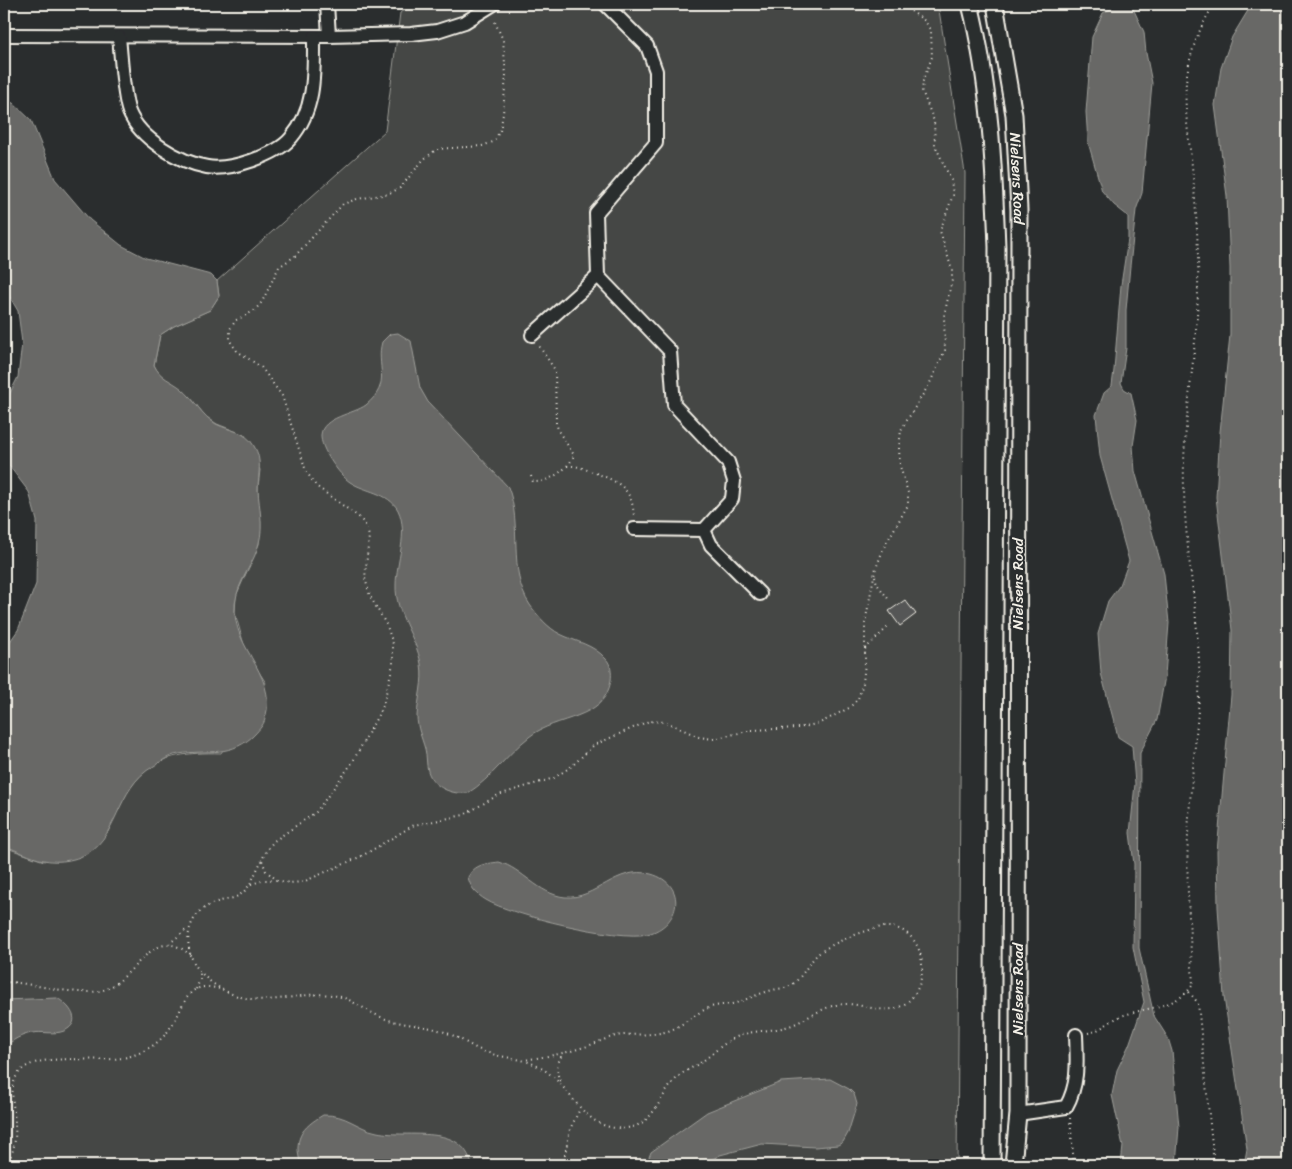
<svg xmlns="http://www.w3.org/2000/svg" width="1292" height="1169" viewBox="0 0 1292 1169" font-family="Sriracha,sans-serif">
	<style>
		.green { fill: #444645; stroke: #9c9c96 }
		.water { fill: #676866; stroke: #9f9f9a }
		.building { fill: #555756; stroke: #f4f1e8 }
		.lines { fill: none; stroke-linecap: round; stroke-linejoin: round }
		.minor-casing { stroke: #f4f1e8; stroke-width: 16 }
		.major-casing { stroke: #f4f1e8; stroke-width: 19 }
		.path { stroke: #f4f1e8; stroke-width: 2; stroke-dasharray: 1 4; stroke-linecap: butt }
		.minor { stroke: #2a2d2e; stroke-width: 12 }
		.major { stroke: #2a2d2e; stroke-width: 15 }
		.labels { text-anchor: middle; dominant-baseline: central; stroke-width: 4; stroke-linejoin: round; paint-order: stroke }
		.street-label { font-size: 15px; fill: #f4f1e8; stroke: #2a2d2e }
	</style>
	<rect width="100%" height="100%" fill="#2a2d2e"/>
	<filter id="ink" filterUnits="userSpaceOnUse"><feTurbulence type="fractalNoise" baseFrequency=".02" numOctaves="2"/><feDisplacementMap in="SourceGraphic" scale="10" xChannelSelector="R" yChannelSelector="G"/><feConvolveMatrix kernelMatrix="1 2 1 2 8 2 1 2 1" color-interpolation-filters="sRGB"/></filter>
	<g filter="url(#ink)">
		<path class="green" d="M411 4H938L965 173 957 1165H4V847L44 861 108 832C134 770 152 751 221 753L266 683 246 652 235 613 236 596 259 544 258 487 260 470 245 435 217 424 205 416 191 398 158 373 154 365 160 335 174 326 210 310 219 296 217 281 385 131 400 13Z"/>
		<g class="water">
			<path d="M1119 4H1131L1144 32 1146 53 1152 83 1142 193 1136 210 1130 266 1126 310V348L1121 383 1124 389 1131 393 1137 420 1133 446 1135 471 1164 574 1169 623 1165 676 1157 720 1140 753 1139 948 1154 1016 1168 1038 1172 1051 1179 1127 1176 1165H1121L1123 1146 1112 1095 1117 1070 1129 1045 1144 1002 1133 947 1134 864 1130 833 1135 784 1132 746 1118 737 1101 673 1098 634 1108 601 1120 585 1129 561 1100 456 1096 415 1104 393 1112 386 1114 370 1121 285 1128 239V216L1114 205 1102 191 1088 142 1086 112 1092 37 1103 13Z"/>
			<path d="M1252 4H1288V1165H1244L1247 1149 1224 997 1218 907 1217 852 1231 695 1232 630 1216 497 1220 432 1230 335V268L1227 196 1215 105 1221 68 1232 37Z"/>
			<path d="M4 100 13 103 31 120 55 179 90 220 121 245 146 258 211 275 217 281 219 296 210 310 174 326 160 335 154 365C161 379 171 380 182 389 195 400 201 415 216 424 230 431 246 431 254 446 263 460 258 475 258 490 259 508 264 525 259 543 255 561 242 576 237 594 223 644 280 671 265 719 264 725 257 732 252 737 227 759 203 748 174 755 167 757 160 762 154 766 114 788 120 841 80 857 61 864 43 862 25 854 18 852 11 847 4 847V650L18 630 36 584 37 521 29 492 4 459V405L18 377 22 343 18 311 4 287Z"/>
			<path d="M398 333 411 341 420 388 428 402 508 487C523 524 507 571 530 605 537 615 548 628 560 634 576 642 593 644 606 659 611 664 612 673 611 680 605 721 556 715 529 737 507 754 492 778 468 793 453 795 433 788 428 771 426 764 427 756 425 749 422 738 417 728 417 716 418 698 424 682 421 664 416 636 395 614 396 585 396 562 409 533 398 510 388 492 365 492 350 482 339 475 320 448 321 435 322 417 354 414 366 405 393 383 375 366 382 342L390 334Z"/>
			<path d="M499 862C523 869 538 894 565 897 596 900 616 865 651 874 688 884 681 926 647 934 620 941 510 915 486 900 476 894 470 887 468 877 475 864 485 864 499 862Z"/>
			<path d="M57 998C69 1005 84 1022 64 1031 54 1035 42 1031 32 1033 21 1035 13 1040 4 1047V1000Z"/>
			<path d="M830 1079 849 1089 854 1094 857 1104 848 1133 843 1142 838 1145 815 1147 762 1144 720 1155 702 1165H646L651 1152 707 1112 781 1082Z"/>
			<path d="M323 1115C347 1114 356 1128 377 1132 410 1139 461 1122 472 1165H301C293 1139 301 1128 323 1115Z"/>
		</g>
		<path class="building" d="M905 600 916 614 900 626 889 611Z"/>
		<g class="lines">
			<defs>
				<g id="minor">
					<path d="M327 4 329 36"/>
					<path d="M605 4 647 46 656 71V143L596 213 598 276 670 351 674 405 728 462 734 481 732 499 704 530"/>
					<path d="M4 35 329 36 411 34 437 31 465 22 494 4"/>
					<path d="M119 37C121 55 123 96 129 112 140 139 179 162 207 167 230 171 277 155 291 138 316 109 314 72 314 36"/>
					<path d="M532 335 598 276"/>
					<path d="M634 529 704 530 711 545 760 594"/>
					<path d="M1018 1114 1066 1107C1079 1084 1077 1061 1076 1035"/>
				</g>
				<g id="major">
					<path d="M970 4C990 84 994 165 997 247L992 1165"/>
					<path id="s1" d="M995 4 1014 115 1019 210 1018 1114 1013 1165"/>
				</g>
			</defs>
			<use href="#minor" class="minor-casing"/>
			<use href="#major" class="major-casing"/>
			<g class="path">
				<path d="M495 22 503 40 506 75 503 114 500 131 493 142 482 146 437 149 424 159 400 188 388 194 357 199 343 204 295 256 279 267 262 302 254 311 236 320 230 329V341L237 351 261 367 282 396 306 471 316 486 360 518 366 526 369 536 365 578 370 596 387 626 393 644V664L383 706 352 763 316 812 274 841 266 851 262 860 266 871 277 880 289 883 303 882 362 856 414 825 464 815 498 795 554 778 572 766 594 745 649 721 666 722 699 737 713 739 752 730 799 728 820 723 849 708 858 699 863 683 865 662V623L875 571 884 547 908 505V493L900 466 899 448 901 430 930 383 945 350 944 316 952 280V270L940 231 953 195 951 180 935 145 934 121 922 91 923 81 932 57 931 31 925 21 901 4"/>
				<path d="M567 466C577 465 584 469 593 472 619 482 633 488 634 518"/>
				<path d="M531 476 533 482C548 483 569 469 574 455L559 432 556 423 555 370 539 346"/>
				<path d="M875 576 877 584 890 601"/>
				<path d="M865 649 888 627"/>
				<path d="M262 860C255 872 251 889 238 896 232 899 224 900 217 902 194 909 184 930 190 953 194 966 201 974 211 982 264 1022 307 979 351 1001 366 1009 380 1019 397 1022 414 1026 431 1026 447 1033 461 1038 472 1048 486 1052 504 1059 524 1057 541 1068 573 1086 582 1132 626 1128 654 1126 659 1096 676 1079 682 1072 692 1068 700 1063 710 1056 719 1047 729 1041 749 1028 771 1033 792 1025 810 1018 825 1004 846 1004 863 1004 879 1013 896 1008 935 996 930 923 883 927 867 929 828 944 817 955 807 964 801 981 788 987 781 989 773 989 766 992 755 995 744 1001 732 1004 725 1005 718 1005 711 1007 697 1012 686 1023 673 1029 656 1037 634 1033 616 1036 603 1039 593 1045 581 1048 563 1054 543 1057 524 1060"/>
				<path d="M251 884 265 880H277"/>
				<path d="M169 944 188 928"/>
				<path d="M4 982C34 982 80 999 106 989 135 978 155 921 191 956"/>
				<path d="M196 989 200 980V972"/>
				<path d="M1189 992 1198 1003 1214 1165"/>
				<path d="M1088 1033C1100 1031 1108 1022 1119 1017 1142 1007 1179 1009 1193 984 1190 935 1186 885 1188 835 1190 789 1196 743 1199 696 1202 627 1185 558 1184 488 1182 422 1197 357 1198 290 1199 249 1196 208 1192 166 1189 139 1184 110 1186 82 1189 55 1199 26 1215 4"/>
				<path d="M560 1081C555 1069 557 1064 563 1053"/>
				<path d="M1070 1118 1074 1165"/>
				<path d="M6 1165C28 1132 2 1095 18 1074 36 1048 102 1067 134 1055 148 1050 162 1041 170 1028 186 1007 184 979 220 989"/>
				<path d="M563 1165 570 1129 580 1109"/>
			</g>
			<use href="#minor" class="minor"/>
			<use href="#major" class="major"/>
		</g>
	</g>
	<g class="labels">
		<g class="street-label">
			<text stroke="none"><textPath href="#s1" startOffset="176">Nielsens Road</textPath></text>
			<text transform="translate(1018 584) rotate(-90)">Nielsens Road</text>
			<text transform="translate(1018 989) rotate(-90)">Nielsens Road</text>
		</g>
	</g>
	<rect width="1292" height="1169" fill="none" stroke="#2a2d2e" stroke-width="20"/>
	<rect x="10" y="10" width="1272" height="1149" fill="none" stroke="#f4f1e8" stroke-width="2" filter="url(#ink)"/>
</svg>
